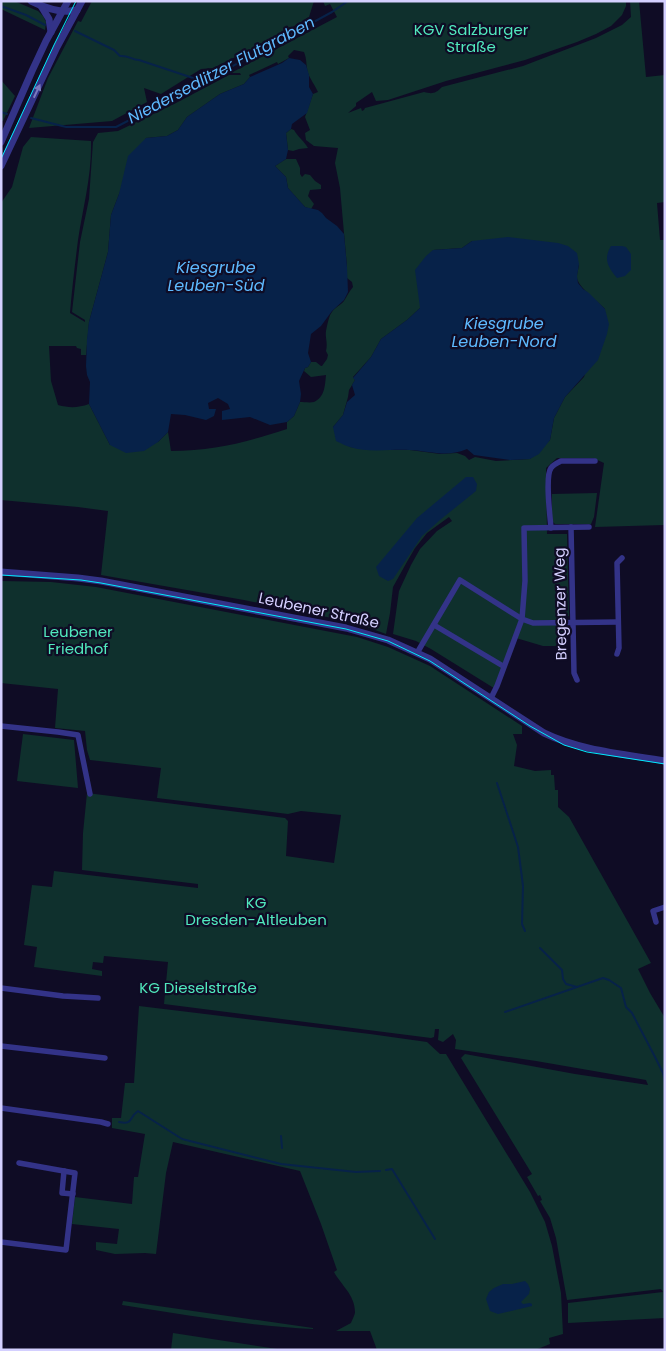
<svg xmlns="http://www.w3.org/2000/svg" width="666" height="1351" viewBox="0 0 666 1351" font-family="Poppins,sans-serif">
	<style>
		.green { fill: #0f302d; fill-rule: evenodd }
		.water { fill: #072249 }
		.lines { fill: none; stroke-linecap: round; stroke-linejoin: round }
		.stream { stroke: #072249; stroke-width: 2 }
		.minor { stroke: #338; stroke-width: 5.5 }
		.tertiary { stroke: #338; stroke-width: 7 }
		.tram { stroke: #00ebfb; stroke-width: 1 }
		.oneway { fill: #7b7abe }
		.labels { text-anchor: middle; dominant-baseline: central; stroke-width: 4.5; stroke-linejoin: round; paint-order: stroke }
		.park-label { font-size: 15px; fill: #51eabe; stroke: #0f0c25 }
		.street-label { font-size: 15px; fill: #d4d0ff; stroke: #0f0c25 }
		.water-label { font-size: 16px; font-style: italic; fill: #5ebaff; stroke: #0f0c25 }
	</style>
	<rect width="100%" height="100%" fill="#0f0c25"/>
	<g class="green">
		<path d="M1 1H14L38 11 43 16 46 22 45 30 1 9Z"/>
		<path d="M92 1H314L309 17 276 37 213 68 201 69 161 94 144 88 147 102 112 121 29 128 48 78 78 21 81 22Z"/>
		<path d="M323 1H626V6L622 15 611 26 596 34 577 42 525 60 446 81 388 100 376 101 372 92 356 103V106L348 113 361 108 362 111 364 110 365 108 424 92C432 94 435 94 442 87L523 66 596 38 622 25 631 17 630 1H639L646 77 665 75V202L657 203 660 240H665V522L664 525 595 527 604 463 593 458H557L546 468 547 534H567L569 616 565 617V646H543L516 638 497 690 431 649 416 641 393 634 399 591 411 565 420 549 437 531 452 521 449 517 427 533 415 548 408 560 393 587 390 613 386 634 356 623 244 600 101 575 108 511 78 507 1 500V203L12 187 23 147 31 137 91 141C92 175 83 207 78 240 75 264 72 289 70 313L85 322V320L72 312 80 242 89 199 93 142 98 133 118 131 176 103 229 75H241L240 73H231L337 17 330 4 325 6ZM294 50 304 52C307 59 306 66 308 73 310 79 315 85 318 92L313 94 305 117 310 130 305 133 306 140 314 146 338 148 335 163 340 188 347 267V278L352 282 353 287C349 292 347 296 344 301 341 305 335 307 332 312 329 315 327 326 326 331 325 338 328 343 326 351L328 355 327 359 322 366H321L316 362H311L308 367 305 368 304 371 311 377 326 375C325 385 325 397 314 402 310 403 304 402 300 402L294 416 287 422V429C247 442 215 451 171 451L168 432 158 442 110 445 89 404C78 408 69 408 58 405L51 381 49 346H76L77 348 81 349V355H86L89 322 108 252 111 215 119 194 146 138 167 136 178 130 187 117 220 94 244 84 250 77 249 75 277 62 278 64 289 58 288 56ZM472 241 579 264C579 267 577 272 577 276 576 286 597 300 605 309L584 377 565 397 554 418 550 440 530 459 496 461 475 457 469 460 465 456 457 453 440 454 410 450H380L350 447 333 427 343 415 348 397 349 390 355 380 353 377 371 357 381 339 407 320 420 308 433 250 462 248Z"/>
		<path d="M1 80 15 96 3 121H1Z"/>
		<path d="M291 129 294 130C298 137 304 141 308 148L299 149 293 151 288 150 286 133Z"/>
		<path d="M286 159H296L300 168V174L302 177 305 174 310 175 315 181 321 185V189L310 190 308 196 314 204 311 209 305 207 296 197 288 188 286 177 275 166Z"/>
		<path d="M597 493 594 517 591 524H555L552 521V494Z"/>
		<path d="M1 581 51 582 96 587 357 637 388 647 430 666 522 726V734H513L517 745 514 766 535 771 551 770V775H554L555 790H558V807L569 817 651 963 638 969 650 993 665 1018V1318L568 1323V1303L663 1292 661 1289 567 1300 556 1238 550 1218 540 1201 542 1200 540 1195 538 1196 527 1177 532 1174 461 1058 465 1054 575 1074 648 1085 646 1080 536 1061 455 1049 456 1040 453 1034 443 1042 438 1040 439 1029H435L434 1037 431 1038 164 1004 168 962 104 956 103 963 93 962 92 969 102 971V976L34 967 37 947 24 945 32 885 52 887 54 871 198 888V884L82 870 83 833 87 793 285 818 288 821 286 856 334 863 341 815 301 811 288 814 157 798 161 768 90 760 87 750 85 731 55 728 58 689 1 683Z"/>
		<path d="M23 734 74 740 78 788 17 781Z"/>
		<path d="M139 1006 370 1034 427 1042 440 1054H446L530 1192 545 1222 552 1246 561 1293 563 1334 549 1338 550 1344 535 1350H377L370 1331H336L351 1323C352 1320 355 1315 355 1312 355 1295 341 1285 334 1272L337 1270 321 1224 300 1171 173 1142 166 1173 156 1254 145 1253 115 1254 96 1250V1242L117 1244 119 1229 72 1224 75 1197 132 1204 134 1177H138L145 1134 112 1128V1118H121L125 1083H134Z"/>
		<path d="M123 1301 313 1328V1329C249 1326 185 1315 122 1305Z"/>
		<path d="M173 1333 284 1350H171Z"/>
	</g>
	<g class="water">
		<path d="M289 58 300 60 306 65 309 75V87L313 94 307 113 292 124 291 129 286 133 288 150 286 159 275 166 286 177 288 188 305 207 318 210 322 213 326 218 337 226 344 234 347 267 348 292 344 300 332 311 321 326 311 334 308 353 311 362 308 367 305 368 299 381 301 394 300 402 294 416 287 422 270 425 250 417 222 420V411L230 409 228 404 218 398 208 403 209 409H216L214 416 206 420 185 415 171 414 168 432 158 442 144 451 126 453 110 445 89 404 90 382 87 375 86 366 87 339 89 322 108 252 111 215 119 194 128 156 146 138 167 136 178 130 187 117 220 94 244 84 250 77 282 63Z"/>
		<path d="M508 237 558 243 568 246 577 253 579 264 577 276 578 283 583 289 589 293 605 309 609 324 607 334 598 360 565 397 554 418 550 440 539 454 530 459 510 460 474 455 467 449C445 458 432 451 409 450 391 449 368 453 350 447 346 446 341 443 336 441L333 427 343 415 347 402 355 395 352 385 355 380 353 378 371 357 381 339 407 320 420 308 415 270 426 256 433 250 462 248 472 241Z"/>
		<path d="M611 246H622L626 247 631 254V270L625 276 617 278C608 267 603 259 611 246Z"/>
		<path d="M466 477H473L477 484 476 491 440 520 422 536 393 579 388 581 379 576 376 567 417 518Z"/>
		<path d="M525 1281 528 1284 530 1289 529 1294 521 1302 523 1304 530 1303 532 1304V1306L498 1314 490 1311 486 1299 489 1292 494 1288 503 1284H512Z"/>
	</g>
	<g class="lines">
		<g class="stream">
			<path d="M1 6 26 15 45 25"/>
			<path d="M75 31 114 50 120 56C129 55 131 60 139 60L196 79 209 77"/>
			<path d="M1 112 7 114"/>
			<path d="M31 118 66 127H116L196 86 332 12 348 1"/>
			<path d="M497 783 518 847 523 886 522 924 525 931"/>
			<path d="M540 948 562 970 563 979 566 984 577 987"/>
			<path d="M505 1012 603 978 609 980 621 988 626 1007 632 1013 654 1055 663 1073 665 1082"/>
			<path d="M119 1122C134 1125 128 1118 138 1111L182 1139 281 1164 356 1172 380 1171"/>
			<path d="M281 1136 282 1148"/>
			<path d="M386 1170 392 1169 435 1239"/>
		</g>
		<g class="minor">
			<path d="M571 527 574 673 577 680"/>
			<path d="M551 528C550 516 545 476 551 468 553 465 557 463 561 461H595"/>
			<path d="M434 625 503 666"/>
			<path d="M417 653 460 580 522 619 533 623 618 622"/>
			<path d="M617 654 619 648 617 563 622 558"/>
			<path d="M491 698 497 686 522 619 525 581 524 528 589 527"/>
			<path d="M1 726 58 732 78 735 90 794"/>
			<path d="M656 922 653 911 665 907"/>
			<path d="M1 988 63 996 98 998"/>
			<path d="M1 1046 105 1058"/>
			<path d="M1 1108 101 1122 108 1124"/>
			<path d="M64 1171 62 1193 73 1194"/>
			<path d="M1 1242 66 1250 75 1173 19 1163"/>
		</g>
		<g class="tertiary">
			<path d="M31 1C45 8 61 14 77 10"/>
			<path d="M41 6 49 19 51 32"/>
			<path d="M1 142 32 71 46 41 68 1"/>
			<path d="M1 166 57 47 82 1"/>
			<path d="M1 572 78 578 101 581 346 628 388 640 430 659 544 733C581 751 624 754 665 761"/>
		</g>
		<g class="tram">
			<path d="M52 1H64"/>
			<path d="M1 159 54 45 76 1"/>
			<path d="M1 575 81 580 101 583 346 629 388 641 430 661 530 726 564 745 587 752 665 764"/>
		</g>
	</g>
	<defs><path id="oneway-solid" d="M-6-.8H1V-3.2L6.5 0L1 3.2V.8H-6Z" transform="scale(1.25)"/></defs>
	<use class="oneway" href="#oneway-solid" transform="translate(37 91) rotate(-65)"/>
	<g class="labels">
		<g class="park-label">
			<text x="471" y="29">KGV Salzburger<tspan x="471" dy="17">Straße</tspan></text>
			<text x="78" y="631">Leubener<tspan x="78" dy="17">Friedhof</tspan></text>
			<text x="256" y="902">KG<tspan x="256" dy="17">Dresden-Altleuben</tspan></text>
			<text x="198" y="987">KG Dieselstraße</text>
		</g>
		<g class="street-label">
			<text transform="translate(560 604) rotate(-91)">Bregenzer Weg</text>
			<text transform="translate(319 610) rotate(12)">Leubener Straße</text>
		</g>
		<g class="water-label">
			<text transform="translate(221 70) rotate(-28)">Niedersedlitzer Flutgraben</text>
			<text x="216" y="267">Kiesgrube<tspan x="216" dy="18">Leuben-Süd</tspan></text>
			<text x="504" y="323">Kiesgrube<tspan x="504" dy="18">Leuben-Nord</tspan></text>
		</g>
	</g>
	<rect width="666" height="1351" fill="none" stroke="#d4d0ff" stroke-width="5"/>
</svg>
